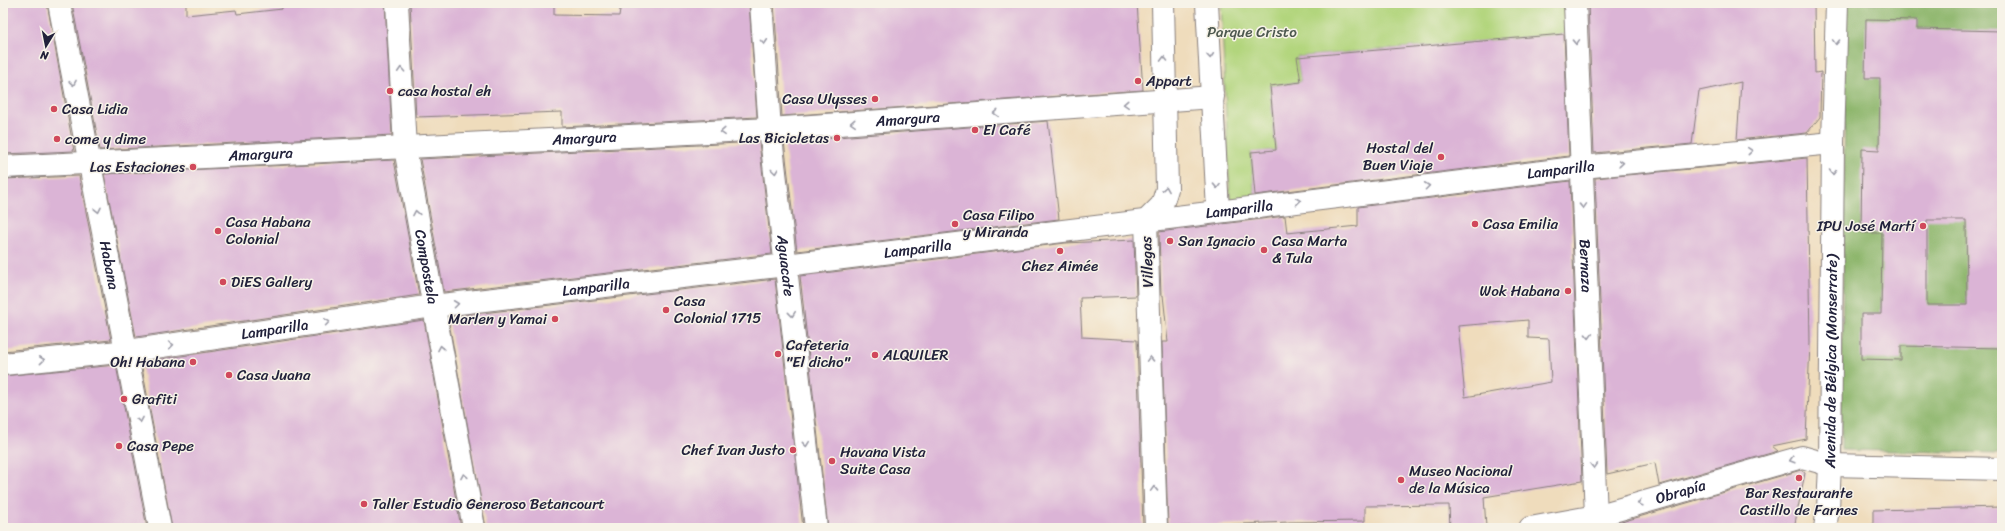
<svg xmlns="http://www.w3.org/2000/svg" width="2005" height="531" viewBox="0 0 2005 531" font-family="Sriracha,sans-serif">
	<style>
		.green { fill: #b2d57d; stroke: #6a7c5c }
		.forest { fill: #8db66c; stroke: #586c54 }
		.building { fill: #dbb4d6; fill-rule: evenodd }
		.lines { fill: none; stroke-linecap: round; stroke-linejoin: round }
		.minor-casing { stroke: #887f7c; stroke-width: 24 }
		.major-casing { stroke: #887f7c; stroke-width: 24 }
		.minor { stroke: #fff; stroke-width: 22 }
		.major { stroke: #fff; stroke-width: 22 }
		.oneway { stroke: #9c9ca7 }
		.poi-dot { fill: #d1495b; stroke: #f7f3e8; stroke-width: 1.5 }
		.labels { text-anchor: middle; dominant-baseline: central; stroke-width: 3; stroke-linejoin: round; paint-order: stroke }
		.park-label { font-size: 15px; fill: #4d584f; stroke: #f7f3e8 }
		.poi-label { font-size: 15px; fill: #22223b; stroke: #f7f3e8; text-anchor: start }
		.street-label { font-size: 15px; fill: #22223b; stroke: #f7f3e8 }
	</style>
	<rect width="100%" height="100%" fill="#f7f3e8"/>
	<filter id="ink" filterUnits="userSpaceOnUse"><feTurbulence type="fractalNoise" baseFrequency=".025" numOctaves="2"/><feDisplacementMap in="SourceGraphic" scale="8" xChannelSelector="R" yChannelSelector="G"/><feConvolveMatrix kernelMatrix="1 2 1 2 8 2 1 2 1" color-interpolation-filters="sRGB"/></filter>
	<filter id="wash" filterUnits="userSpaceOnUse"><feTurbulence type="fractalNoise" baseFrequency=".012" numOctaves="4" result="noise"/><feDisplacementMap in="SourceGraphic" scale="16" xChannelSelector="R" yChannelSelector="G"/><feGaussianBlur stdDeviation="0.9" result="paint"/><feColorMatrix in="noise" values="0 0 0 0 0 0 0 0 0 0 0 0 0 0 0 0 0 1.4 0 .05"/><feComposite in="paint" operator="in"/></filter>
	<g filter="url(#wash)">
		<rect width="100%" height="100%" fill="#efdcbc"/>
		<path class="green" d="M1221 3H1566L1567 34 1297 57 1301 82 1270 86 1276 150 1251 153 1255 197 1230 200Z"/>
		<path class="forest" d="M1846 3H2002V453L1841 450Z"/>
		<g id="blocks">
			<g class="building">
				<path d="M3 3H47L74 151 3 154Z"/>
				<path d="M72 3H186V15L236 10 237 14 282 9V3H385L392 135 100 150Z"/>
				<path d="M410 3H554V15L619 16 621 3H749L757 117 562 127V112L416 117Z"/>
				<path d="M774 3H1137L1143 90 782 116Z"/>
				<path d="M1588 3H1814L1815 73 1821 72 1820 117 1807 133 1737 140 1741 82 1699 91 1692 144 1594 153Z"/>
				<path d="M1866 19 1917 20V29L2002 31V348L1901 346V360L1861 359V314H1881L1882 233H1861L1862 149 1879 150 1880 78H1865ZM1927 220H1966L1967 305H1927Z"/>
				<path d="M1564 34 1569 156 1255 195 1251 152 1276 150 1270 86 1301 82 1297 57Z"/>
				<path d="M1048 121 1059 219 797 251 784 141Z"/>
				<path d="M759 142 772 254 444 292 420 159Z"/>
				<path d="M1807 158 1810 343 1806 439 1772 446 1778 451 1659 485 1655 463 1607 474 1595 178Z"/>
				<path d="M394 160 419 295 136 337 104 174Z"/>
				<path d="M79 176 111 340 3 351V179Z"/>
				<path d="M1570 181 1582 481 1484 497 1486 527 1450 528 1449 505 1365 506V521L1290 522 1168 527 1162 342H1168L1163 295H1161L1159 232 1285 216 1287 233 1358 226V207ZM1528 320V338L1549 339 1551 382 1465 397 1458 326Z"/>
				<path d="M1134 240 1136 296 1080 298 1082 337 1137 340 1143 528H828L800 276 1065 243Z"/>
				<path d="M775 279 803 528H486L448 317Z"/>
				<path d="M424 320 461 528H172L141 362Z"/>
				<path d="M116 365 147 528H3V376Z"/>
				<path d="M1801 470 1805 473 1794 528H1611V525Z"/>
				<path d="M2002 507V528H1873V510Z"/>
			</g>
		</g>
	</g>
	<g filter="url(#ink)">
		<use href="#blocks" fill-opacity="0" stroke="#887f7c" stroke-width="1"/>
		<g class="lines">
			<defs>
				<g id="minor">
					<path id="s1" d="M59 3C91 178 128 353 160 528"/>
					<path id="s2" d="M397 3 405 148 474 528"/>
					<path id="s3" d="M761 3 770 129 816 528"/>
					<path d="M1207 3 1218 211"/>
					<path id="s4" d="M1575 3 1596 516 1599 528"/>
					<path id="s5" d="M3 167 770 129 1213 97"/>
					<path id="s6" d="M3 364 128 351 433 306 786 265 1582 167 1833 143"/>
					<path d="M1156 528 1146 221 1162 205 1167 189 1163 3"/>
					<path id="s7" d="M1530 528 1596 516 1802 457 1830 465 2002 469"/>
				</g>
				<g id="major">
					<path id="s8" d="M1825 528 1828 509 1830 465 1833 143 1837 3"/>
				</g>
			</defs>
			<use href="#minor" class="minor-casing"/>
			<use href="#major" class="major-casing"/>
			<use href="#minor" class="minor"/>
			<use href="#major" class="major"/>
		</g>
		<defs><path id="oneway-chevron" d="M-2-3.5L2.5 0L-2 3.5" fill="none" stroke-width="1.6" stroke-linecap="round" stroke-linejoin="round"/></defs>
		<g class="oneway">
			<use href="#oneway-chevron" transform="translate(764 42) rotate(86)"/>
			<use href="#oneway-chevron" transform="translate(1576 42) rotate(88)"/>
			<use href="#oneway-chevron" transform="translate(1836 42) rotate(92)"/>
			<use href="#oneway-chevron" transform="translate(1210 56) rotate(86)"/>
			<use href="#oneway-chevron" transform="translate(1164 59) rotate(-91)"/>
			<use href="#oneway-chevron" transform="translate(401 70) rotate(-93)"/>
			<use href="#oneway-chevron" transform="translate(73 83) rotate(80)"/>
			<use href="#oneway-chevron" transform="translate(1126 104) rotate(176)"/>
			<use href="#oneway-chevron" transform="translate(996 113) rotate(176)"/>
			<use href="#oneway-chevron" transform="translate(853 123) rotate(176)"/>
			<use href="#oneway-chevron" transform="translate(723 132) rotate(177)"/>
			<use href="#oneway-chevron" transform="translate(1750 151) rotate(-5)"/>
			<use href="#oneway-chevron" transform="translate(1621 163) rotate(-5)"/>
			<use href="#oneway-chevron" transform="translate(775 171) rotate(83)"/>
			<use href="#oneway-chevron" transform="translate(1833 172) rotate(90)"/>
			<use href="#oneway-chevron" transform="translate(1217 186) rotate(88)"/>
			<use href="#oneway-chevron" transform="translate(1427 186) rotate(-7)"/>
			<use href="#oneway-chevron" transform="translate(1166 189) rotate(-81)"/>
			<use href="#oneway-chevron" transform="translate(1298 201) rotate(-7)"/>
			<use href="#oneway-chevron" transform="translate(1583 206) rotate(88)"/>
			<use href="#oneway-chevron" transform="translate(98 210) rotate(78)"/>
			<use href="#oneway-chevron" transform="translate(416 213) rotate(-100)"/>
			<use href="#oneway-chevron" transform="translate(456 304) rotate(-7)"/>
			<use href="#oneway-chevron" transform="translate(792 314) rotate(84)"/>
			<use href="#oneway-chevron" transform="translate(327 322) rotate(-8)"/>
			<use href="#oneway-chevron" transform="translate(1589 336) rotate(88)"/>
			<use href="#oneway-chevron" transform="translate(171 345) rotate(-8)"/>
			<use href="#oneway-chevron" transform="translate(441 348) rotate(-100)"/>
			<use href="#oneway-chevron" transform="translate(1150 359) rotate(-92)"/>
			<use href="#oneway-chevron" transform="translate(42 360) rotate(-6)"/>
			<use href="#oneway-chevron" transform="translate(140 420) rotate(80)"/>
			<use href="#oneway-chevron" transform="translate(806 444) rotate(84)"/>
			<use href="#oneway-chevron" transform="translate(1792 460) rotate(164)"/>
			<use href="#oneway-chevron" transform="translate(1594 466) rotate(88)"/>
			<use href="#oneway-chevron" transform="translate(464 476) rotate(-100)"/>
			<use href="#oneway-chevron" transform="translate(1154 489) rotate(-92)"/>
			<use href="#oneway-chevron" transform="translate(1640 503) rotate(164)"/>
		</g>
	</g>
	<g class="poi-dot">
		<circle cx="1138" cy="81" r="4"/>
		<circle cx="390" cy="91" r="4"/>
		<circle cx="875" cy="99" r="4"/>
		<circle cx="54" cy="109" r="4"/>
		<circle cx="975" cy="130" r="4"/>
		<circle cx="837" cy="138" r="4"/>
		<circle cx="57" cy="139" r="4"/>
		<circle cx="1441" cy="157" r="4"/>
		<circle cx="193" cy="167" r="4"/>
		<circle cx="955" cy="224" r="4"/>
		<circle cx="1475" cy="224" r="4"/>
		<circle cx="1923" cy="226" r="4"/>
		<circle cx="218" cy="231" r="4"/>
		<circle cx="1170" cy="241" r="4"/>
		<circle cx="1264" cy="250" r="4"/>
		<circle cx="1060" cy="251" r="4"/>
		<circle cx="223" cy="282" r="4"/>
		<circle cx="1568" cy="291" r="4"/>
		<circle cx="666" cy="310" r="4"/>
		<circle cx="555" cy="319" r="4"/>
		<circle cx="778" cy="354" r="4"/>
		<circle cx="875" cy="355" r="4"/>
		<circle cx="193" cy="362" r="4"/>
		<circle cx="229" cy="375" r="4"/>
		<circle cx="124" cy="399" r="4"/>
		<circle cx="119" cy="446" r="4"/>
		<circle cx="793" cy="450" r="4"/>
		<circle cx="832" cy="461" r="4"/>
		<circle cx="1799" cy="478" r="4"/>
		<circle cx="1401" cy="480" r="4"/>
		<circle cx="364" cy="504" r="4"/>
	</g>
	<g class="labels">
		<g class="park-label">
			<text x="1252" y="32">Parque Cristo</text>
		</g>
		<g class="poi-label">
			<text x="1146" y="81">Appart</text>
			<text x="398" y="91">casa hostal eh</text>
			<text x="867" y="99" text-anchor="end">Casa Ulysses</text>
			<text x="62" y="109">Casa Lidia</text>
			<text x="983" y="130">El Café</text>
			<text x="829" y="138" text-anchor="end">Las Bicicletas</text>
			<text x="65" y="139">come y dime</text>
			<text x="1433" y="148" text-anchor="end">Hostal del<tspan x="1433" dy="17">Buen Viaje</tspan></text>
			<text x="185" y="167" text-anchor="end">Las Estaciones</text>
			<text x="963" y="215">Casa Filipo<tspan x="963" dy="17">y Miranda</tspan></text>
			<text x="226" y="222">Casa Habana<tspan x="226" dy="17">Colonial</tspan></text>
			<text x="1483" y="224">Casa Emilia</text>
			<text x="1915" y="226" text-anchor="end">IPU José Martí</text>
			<text x="1178" y="241">San Ignacio</text>
			<text x="1272" y="241">Casa Marta<tspan x="1272" dy="17">&amp; Tula</tspan></text>
			<text x="1060" y="266" text-anchor="middle">Chez Aimée</text>
			<text x="231" y="282">DiES Gallery</text>
			<text x="1560" y="291" text-anchor="end">Wok Habana</text>
			<text x="674" y="301">Casa<tspan x="674" dy="17">Colonial 1715</tspan></text>
			<text x="547" y="319" text-anchor="end">Marlen y Yamai</text>
			<text x="786" y="345">Cafeteria<tspan x="786" dy="17">"El dicho"</tspan></text>
			<text x="883" y="355">ALQUILER</text>
			<text x="185" y="362" text-anchor="end">Oh! Habana</text>
			<text x="237" y="375">Casa Juana</text>
			<text x="132" y="399">Grafiti</text>
			<text x="127" y="446">Casa Pepe</text>
			<text x="785" y="450" text-anchor="end">Chef Ivan Justo</text>
			<text x="840" y="452">Havana Vista<tspan x="840" dy="17">Suite Casa</tspan></text>
			<text x="1409" y="471">Museo Nacional<tspan x="1409" dy="17">de la Música</tspan></text>
			<text x="1799" y="493" text-anchor="middle">Bar Restaurante<tspan x="1799" dy="17">Castillo de Farnes</tspan></text>
			<text x="372" y="504">Taller Estudio Generoso Betancourt</text>
		</g>
		<g class="street-label">
			<text stroke="none"><textPath href="#s5" startOffset="906">Amargura</textPath></text>
			<text stroke="none"><textPath href="#s5" startOffset="582">Amargura</textPath></text>
			<text stroke="none"><textPath href="#s5" startOffset="258">Amargura</textPath></text>
			<text stroke="none"><textPath href="#s6" startOffset="1570">Lamparilla</textPath></text>
			<text stroke="none"><textPath href="#s6" startOffset="1246">Lamparilla</textPath></text>
			<text stroke="none"><textPath href="#s6" startOffset="922">Lamparilla</textPath></text>
			<text transform="translate(1147 262) rotate(-92)">Villegas</text>
			<text stroke="none"><textPath href="#s1" startOffset="267">Habana</textPath></text>
			<text stroke="none"><textPath href="#s3" startOffset="264">Aguacate</textPath></text>
			<text stroke="none"><textPath href="#s4" startOffset="263">Bernaza</textPath></text>
			<text stroke="none"><textPath href="#s2" startOffset="266">Compostela</textPath></text>
			<text stroke="none"><textPath href="#s6" startOffset="598">Lamparilla</textPath></text>
			<text stroke="none"><textPath href="#s6" startOffset="274">Lamparilla</textPath></text>
			<text stroke="none"><textPath href="#s8" startOffset="167">Avenida de Bélgica (Monserrate)</textPath></text>
			<text stroke="none"><textPath href="#s7" startOffset="155">Obrapía</textPath></text>
		</g>
	</g>
	<rect width="2005" height="531" fill="none" stroke="#f7f3e8" stroke-width="16"/>
	<g transform="translate(46 46) rotate(190)" stroke="#f7f3e8" stroke-width="3" paint-order="stroke">
	<path d="M0-3L7 15L0 10L-7 15Z" fill="#22223b"/>
	<text y="-6" font-size="11" font-weight="bold" text-anchor="middle" fill="#22223b">N</text>
	</g>
</svg>
